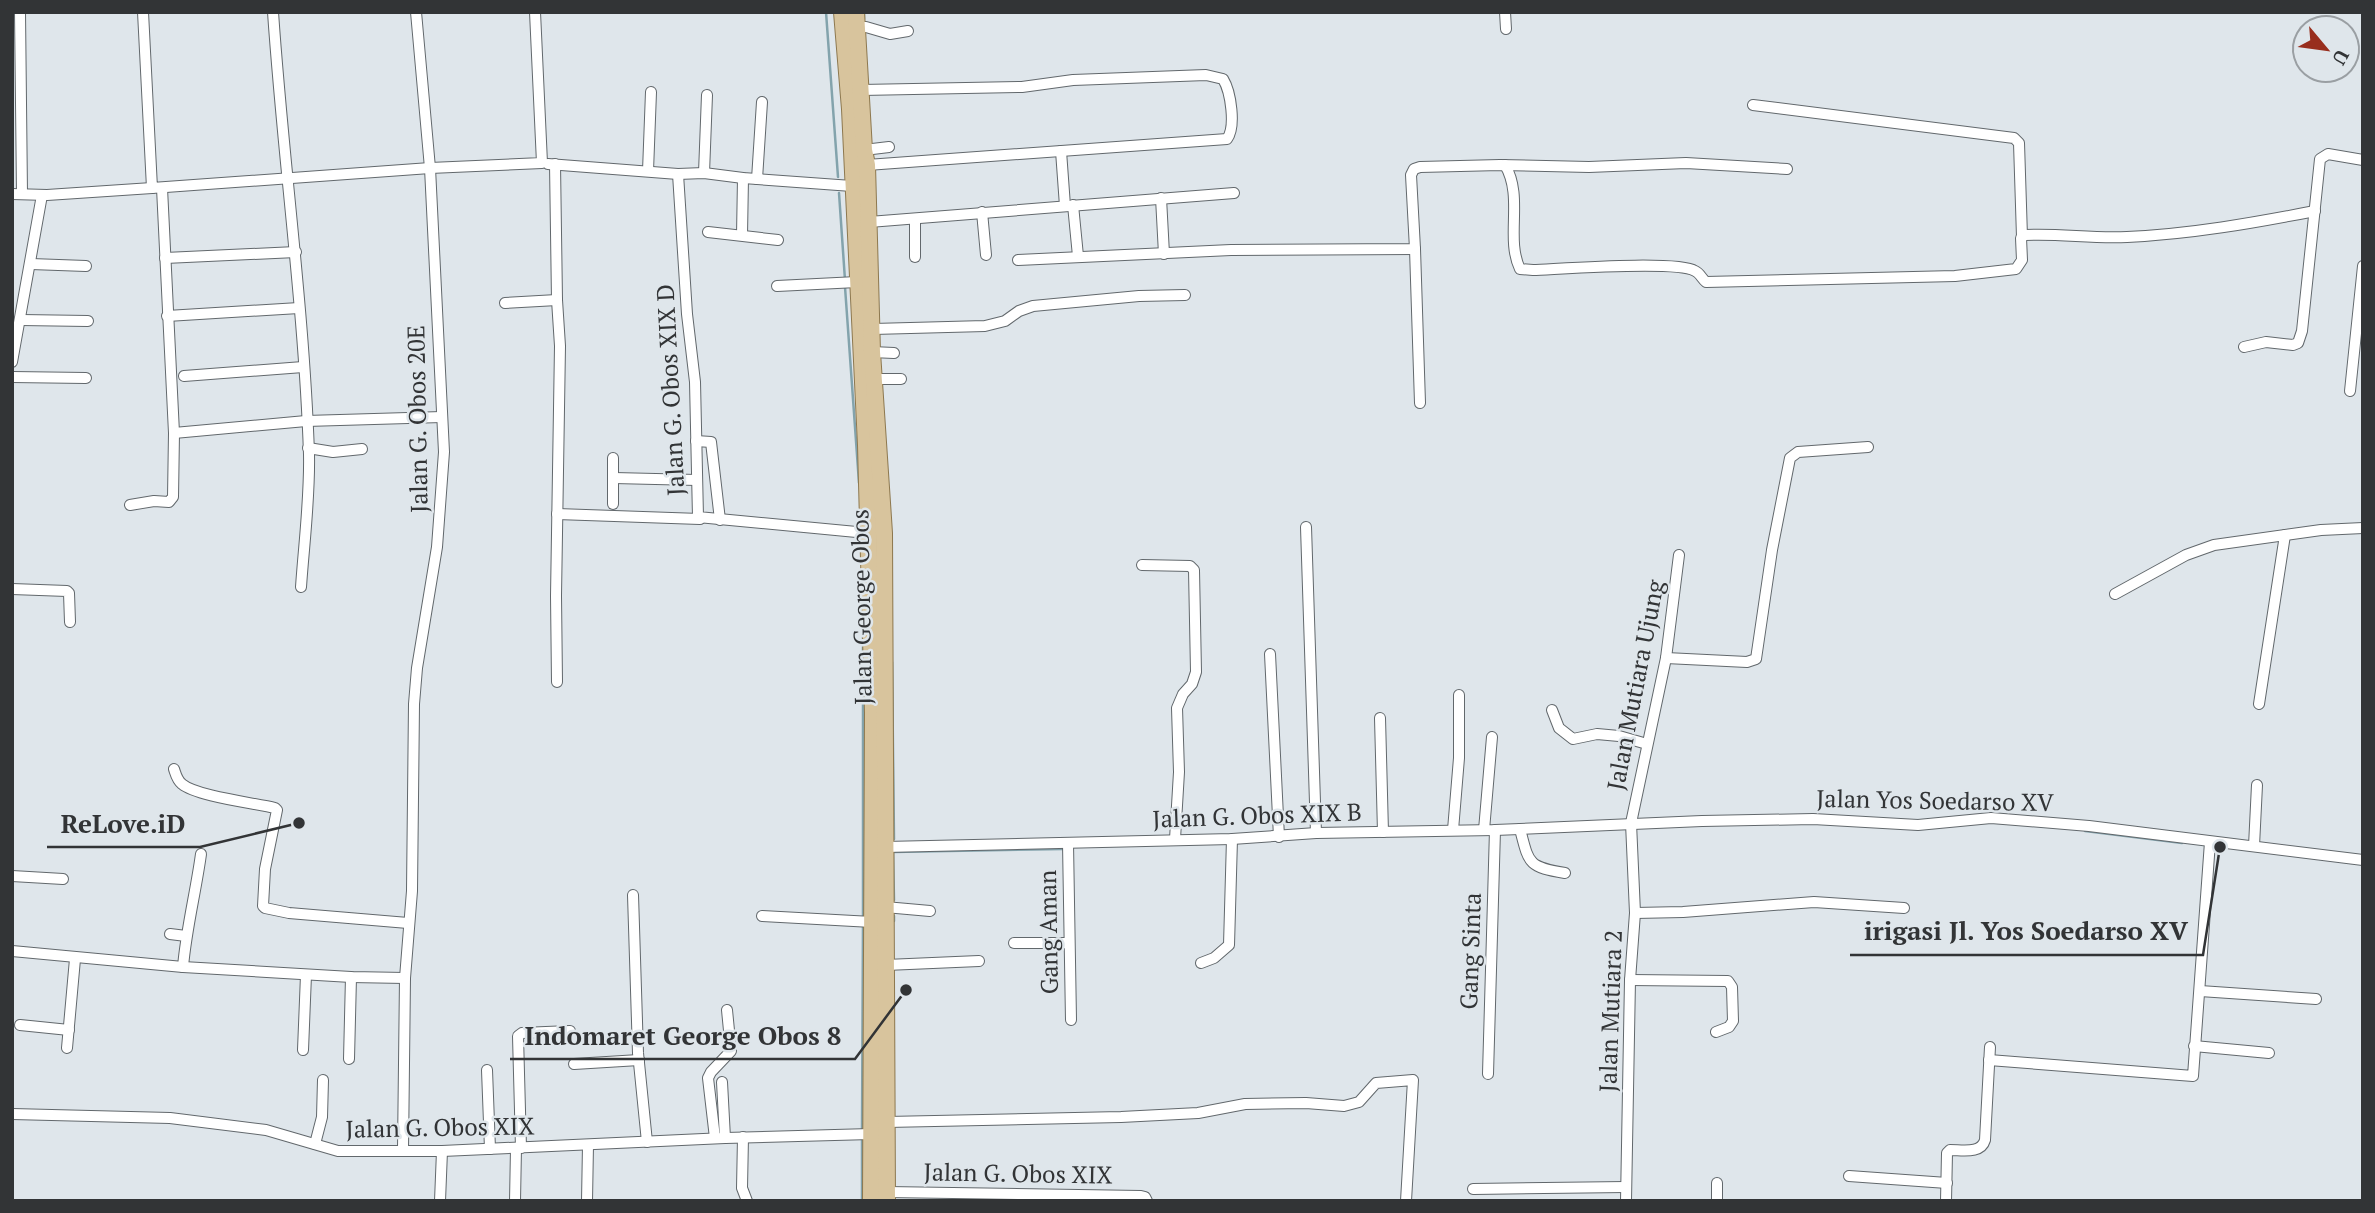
<svg xmlns="http://www.w3.org/2000/svg" width="2375" height="1213" viewBox="0 0 2375 1213" font-family="'PT Serif',serif">
	<style>
		.lines { fill: none; stroke-linecap: round; stroke-linejoin: round }
		.stream { stroke: #83a3ac; stroke-width: 2.5 }
		.minor-casing { stroke: #62686c; stroke-width: 12 }
		.primary-casing { stroke: #8d784f; stroke-width: 18 }
		.minor { stroke: #fff; stroke-width: 10 }
		.primary { stroke: #d8c49d; stroke-width: 16 }
		.labels { text-anchor: middle; dominant-baseline: central; stroke-width: 5; stroke-linejoin: round; paint-order: stroke }
		.street-label { font-size: 24px; fill: #323436; stroke: #dfe6eb }
		.leader { fill: none; stroke: #323436; stroke-width: 2.5 }
		.callout-dot { fill: #323436; stroke: #dfe6eb; stroke-width: 2.5 }
		.callout-label { font-size: 26px; text-anchor: middle; font-weight: bold; fill: #323436; stroke: #dfe6eb; stroke-width: 5; stroke-linejoin: round; paint-order: stroke }
	</style>
	<rect width="100%" height="100%" fill="#dfe6eb"/>
	<g class="lines">
		<g class="stream">
			<path d="M826 12 838 177"/>
			<path d="M864 12V19"/>
			<path d="M839 193 845 280"/>
			<path d="M845 287 859 483"/>
			<path d="M892 662 894 839"/>
			<path d="M2085 831 2182 843"/>
			<path d="M894 900 893 852 1063 849"/>
			<path d="M894 916V921"/>
			<path d="M863 917V629"/>
			<path d="M862 1130 863 923"/>
			<path d="M862 1201V1137"/>
		</g>
		<defs>
			<g id="minor">
				<path d="M20 12 22 194"/>
				<path d="M143 12 152 188 430 168 542 163 535 12"/>
				<path d="M273 12C283 160 304 306 309 454 310 498 304 543 301 587"/>
				<path d="M1505 12 1506 29"/>
				<path d="M857 27H866L890 34 908 31"/>
				<path d="M861 90 1022 87 1073 80 1206 75 1223 79C1231 92 1236 127 1227 139L867 165"/>
				<path d="M1753 105 2014 138 2019 143 2022 237"/>
				<path d="M864 150 889 147"/>
				<path d="M1061 151 1065 206"/>
				<path d="M548 164 678 174 704 173 743 178 852 186"/>
				<path d="M555 164 557 300 560 346 556 596 557 682"/>
				<path d="M1505 165C1524 197 1505 238 1520 269L1533 270C1560 269 1677 260 1695 271 1700 273 1702 279 1706 282L1955 276 2016 269 2022 260 2021 238 2025 235C2059 233 2093 239 2127 237 2191 234 2253 223 2315 211"/>
				<path d="M648 171 651 92"/>
				<path d="M704 173 707 95"/>
				<path d="M678 174 687 314 695 382 698 517 867 533"/>
				<path d="M757 179 762 102"/>
				<path d="M12 194 47 195 152 188"/>
				<path d="M1161 198 1164 254"/>
				<path d="M1073 205 1078 256"/>
				<path d="M982 212 986 255"/>
				<path d="M869 222 1234 193"/>
				<path d="M708 232 778 240"/>
				<path d="M742 235 743 178"/>
				<path d="M1415 249 1420 403"/>
				<path d="M915 257V219"/>
				<path d="M165 258 296 252"/>
				<path d="M1018 260 1231 250 1415 249 1411 175 1414 169 1420 167 1500 165 1589 167 1686 163 1787 169"/>
				<path d="M31 264 86 266"/>
				<path d="M777 286 857 282"/>
				<path d="M505 303 557 300"/>
				<path d="M167 316 299 308"/>
				<path d="M21 320 88 321"/>
				<path d="M873 329 985 326 1005 321 1019 311 1033 306 1139 296 1185 295"/>
				<path d="M2244 347 2266 342 2293 345 2298 343 2302 331 2320 159 2328 154 2363 160"/>
				<path d="M872 352 894 353"/>
				<path d="M12 362 42 195"/>
				<path d="M184 376 303 367"/>
				<path d="M12 377 86 378"/>
				<path d="M873 379H901"/>
				<path d="M2350 391 2363 266"/>
				<path d="M174 433 306 421 442 417"/>
				<path d="M696 441 711 442 720 520"/>
				<path d="M308 448 333 452 362 449"/>
				<path d="M614 478 697 480"/>
				<path d="M613 504V458"/>
				<path d="M130 505 154 501 169 502 173 497 174 433 162 188"/>
				<path d="M557 514 700 519"/>
				<path d="M1306 527 1316 833"/>
				<path d="M1142 565 1190 566 1194 570 1196 672 1192 684 1183 694 1177 708 1179 772 1175 839"/>
				<path d="M12 589 67 591 69 593 70 622"/>
				<path d="M2115 594 2186 555 2214 545 2321 530 2363 528"/>
				<path d="M1270 654 1279 837"/>
				<path d="M1666 658 1747 662 1756 659 1772 550 1790 458 1798 452 1868 447"/>
				<path d="M2259 704 2285 535"/>
				<path d="M1552 710 1559 728 1573 739 1597 734 1619 736 1647 744"/>
				<path d="M1380 718 1383 832"/>
				<path d="M174 769C176 775 177 780 182 784 196 796 254 803 275 808L277 810 265 869 263 906 265 908 289 913 408 923"/>
				<path d="M1520 829C1529 864 1528 867 1565 873"/>
				<path d="M1453 830 1459 758V695"/>
				<path d="M1484 830 1492 737"/>
				<path d="M1068 843 1071 1020"/>
				<path d="M2254 846 2257 785"/>
				<path d="M885 847 1232 839 1316 833 1495 830 1702 821 1813 819 1918 825 1991 818 2089 826 2363 860"/>
				<path d="M12 876 63 879"/>
				<path d="M633 895 638 1053 647 1142"/>
				<path d="M885 907 930 911"/>
				<path d="M1635 913 1683 912 1814 902 1904 908"/>
				<path d="M762 916 872 922"/>
				<path d="M170 934 186 936"/>
				<path d="M1014 943H1069"/>
				<path d="M12 951 183 967 351 977 405 978"/>
				<path d="M1201 963 1214 958 1229 945 1232 839"/>
				<path d="M886 965 979 961"/>
				<path d="M183 967C186 930 196 891 201 854"/>
				<path d="M1630 980 1728 981 1732 987 1733 1021 1729 1027 1716 1032"/>
				<path d="M2200 991 2316 999"/>
				<path d="M20 1025 69 1030"/>
				<path d="M2194 1046 2269 1053"/>
				<path d="M67 1048 75 959"/>
				<path d="M303 1050 306 975"/>
				<path d="M349 1059 351 977"/>
				<path d="M1989 1060 2193 1076 2210 842"/>
				<path d="M574 1064 639 1060"/>
				<path d="M487 1070 490 1149"/>
				<path d="M1488 1074 1495 830"/>
				<path d="M722 1082 725 1138"/>
				<path d="M12 1114 170 1118 266 1130 338 1151H442L725 1138 871 1134"/>
				<path d="M887 1122 1121 1117 1198 1113 1245 1104 1306 1103 1344 1106 1359 1102 1376 1083 1413 1080 1406 1201"/>
				<path d="M743 1137 742 1188 747 1201"/>
				<path d="M715 1138 708 1078 711 1072 731 1051 727 1010"/>
				<path d="M315 1144 322 1117 323 1080"/>
				<path d="M521 1148 518 1036 522 1033 570 1031"/>
				<path d="M403 1149 405 978 412 891 414 704 417 668 437 547 444 452 430 168 416 12"/>
				<path d="M1849 1176 1947 1183"/>
				<path d="M1717 1183V1201"/>
				<path d="M1473 1189 1626 1187"/>
				<path d="M887 1192 1141 1196 1145 1197 1147 1201"/>
				<path d="M440 1201 442 1151"/>
				<path d="M515 1201 516 1148"/>
				<path d="M587 1201 588 1145"/>
				<path d="M1626 1201 1630 980 1635 913 1631 823 1666 658 1679 555"/>
				<path d="M1946 1201 1947 1153 1950 1150C1963 1150 1981 1154 1985 1140L1990 1047"/>
			</g>
			<g id="primary">
				<path d="M842 12 850 109 866 445 873 713 871 1201"/>
				<path d="M856 12 864 150 867 165 872 352 884 533 887 1201"/>
			</g>
		</defs>
		<use href="#minor" class="minor-casing"/>
		<use href="#primary" class="primary-casing"/>
		<use href="#minor" class="minor"/>
		<use href="#primary" class="primary"/>
	</g>
	<g class="labels">
		<g class="street-label">
			<text transform="translate(670 390) rotate(-93)">Jalan G. Obos XIX D</text>
			<text transform="translate(417 419) rotate(-91)">Jalan G. Obos 20E</text>
			<text transform="translate(861 607) rotate(-91)">Jalan George Obos</text>
			<text transform="translate(1635 685) rotate(-79)">Jalan Mutiara Ujung</text>
			<text transform="translate(1935 800) rotate(1)">Jalan Yos Soedarso XV</text>
			<text transform="translate(1257 815) rotate(-2)">Jalan G. Obos XIX B</text>
			<text transform="translate(1048 932) rotate(-91)">Gang Aman</text>
			<text transform="translate(1470 951) rotate(-88)">Gang Sinta</text>
			<text transform="translate(1610 1011) rotate(-88)">Jalan Mutiara 2</text>
			<text transform="translate(440 1127) rotate(-1)">Jalan G. Obos XIX</text>
			<text transform="translate(1018 1173) rotate(1)">Jalan G. Obos XIX</text>
		</g>
	</g>
	<path class="leader" d="M299 823L200 847H47M2220 847L2203 955H1850M906 990L855 1059H510"/>
	<g class="callout-dot">
		<circle cx="299" cy="823" r="7"/>
		<circle cx="2220" cy="847" r="7"/>
		<circle cx="906" cy="990" r="7"/>
	</g>
	<g class="callout-label">
		<text x="123" y="833">ReLove.iD</text>
		<text x="2026" y="940">irigasi Jl. Yos Soedarso XV</text>
		<text x="683" y="1045">Indomaret George Obos 8</text>
	</g>
	<rect width="2375" height="1213" fill="none" stroke="#323436" stroke-width="28"/>
	<g transform="translate(2326 49) rotate(119)"><circle r="33" fill="#dfe6eb" stroke="#9a9fa3" stroke-width="2"/>
	<path d="M0-5L12 26L0 18L-12 26Z" fill="#982e1d"/>
	<text y="-10" font-size="19" font-weight="bold" text-anchor="middle" fill="#323436">U</text>
	</g>
</svg>
